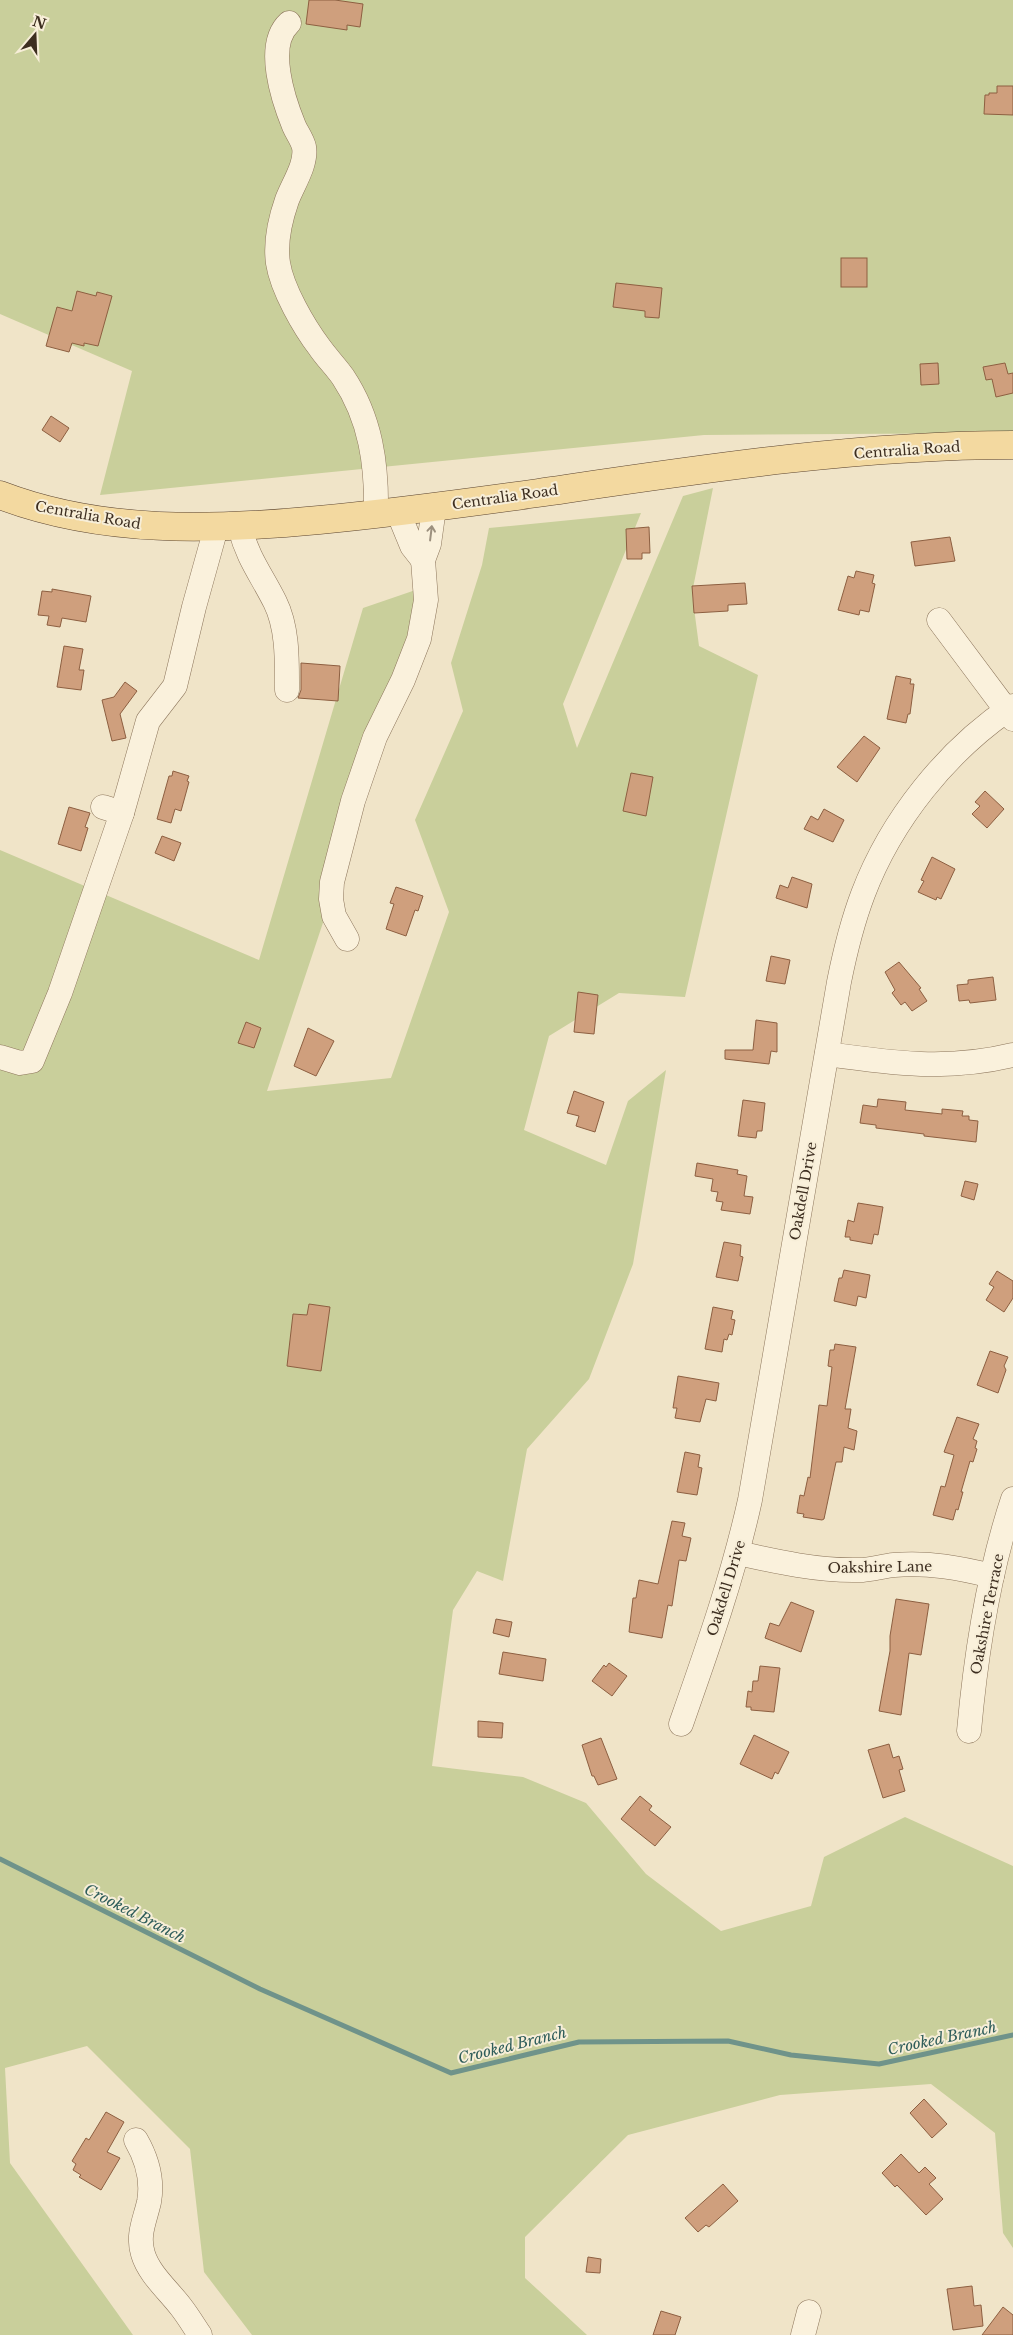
<svg xmlns="http://www.w3.org/2000/svg" width="1013" height="2335" viewBox="0 0 1013 2335" font-family="'Libre Baskerville',serif">
	<style>
		.green { fill: #c9cf9b }
		.lines { fill: none; stroke-linecap: round; stroke-linejoin: round }
		.stream { stroke: #6f938a; stroke-width: 5 }
		.building { fill: #cf9f7d; stroke: #8d5f41 }
		.minor-casing { stroke: #8d765c; stroke-width: 25 }
		.major-casing { stroke: #5b4430; stroke-width: 29 }
		.minor { stroke: #faf1dc; stroke-width: 24 }
		.major { stroke: #f3d9a0; stroke-width: 28 }
		.oneway { stroke: #9c907e }
		.labels { text-anchor: middle; dominant-baseline: central; stroke-width: 4; stroke-linejoin: round; paint-order: stroke }
		.street-label { font-size: 14px; fill: #3d2e20; stroke: #f7eed8 }
		.water-label { font-size: 15px; font-style: italic; fill: #2f5d5a; stroke: #f7eed8 }
	</style>
	<rect width="100%" height="100%" fill="#f0e4c8"/>
	<g class="green">
		<path d="M0 0H1013V433L704 435 100 495 132 371 0 314Z"/>
		<path d="M713 488 692 593 699 646 758 675 685 997 619 993 549 1036 524 1130 606 1165 628 1101 666 1070 633 1264 589 1379 527 1449 503 1581 477 1571 453 1610 432 1766 523 1777 586 1803 646 1874 721 1931 811 1906 824 1857 905 1817 1013 1866V2248L1003 2233 995 2133 931 2084 780 2095 628 2135 525 2237V2278L587 2335H252L204 2272 190 2149 87 2046 5 2068 10 2163 133 2335H0V850L259 960 363 608 436 583 267 1091 391 1078 449 912 415 820 463 711 451 663 482 565 489 528 641 513 563 704 577 748 683 496Z"/>
	</g>
	<g class="lines">
		<path class="stream" d="M0 1859 260 1989 451 2073 579 2042 728 2041 791 2055 879 2064 1013 2035"/>
	</g>
	<g class="building">
		<path d="M309 0H335L363 4 360 27 347 25V30L306 24Z"/>
		<path d="M997 86H1013V115L984 114 985 95H989V93H997Z"/>
		<rect x="841" y="258" width="26" height="29"/>
		<path d="M616 283 662 288 659 318 645 317V311L613 307Z"/>
		<path d="M77 291 96 296 97 292 112 296 98 346 84 343V346L72 343 69 352 46 346 57 307 72 311Z"/>
		<path d="M938 363 939 384 921 385 920 364Z"/>
		<path d="M1005 363 1008 374 1013 373V393L996 397 992 379 986 380 983 367Z"/>
		<path d="M51 416 69 428 60 442 42 430Z"/>
		<path d="M649 527 650 553H642V559H627L626 529Z"/>
		<path d="M950 537 955 561 915 566 911 542Z"/>
		<path d="M856 571 874 575 872 583 875 584 869 612 860 610 859 615 838 610 848 576 854 578Z"/>
		<path d="M745 583 747 604 728 605V611L694 613 692 586Z"/>
		<path d="M52 589 91 596 86 622 62 618 60 627 47 625 49 616 38 615 42 591 52 592Z"/>
		<path d="M64 646 83 649 79 670H84L81 690 57 687Z"/>
		<path d="M301 663 340 666 338 701 298 698 301 690Z"/>
		<path d="M896 676 911 679 910 684H914L910 714H908L906 723 887 719Z"/>
		<path d="M125 682 137 691 120 714 126 738 112 741 102 700 114 697Z"/>
		<path d="M864 736 880 748 857 782 837 767Z"/>
		<path d="M173 771 189 776 187 781 189 782 181 811 175 809 171 823 157 819 169 776H172Z"/>
		<path d="M631 773 653 777 646 816 623 811Z"/>
		<path d="M985 791 1004 809 987 828 972 814 980 806 975 802Z"/>
		<path d="M69 807 90 813 85 827 88 828 81 851 58 844Z"/>
		<path d="M824 809 844 820 833 842 804 829 811 816 818 820Z"/>
		<path d="M162 836 181 843 174 861 155 853Z"/>
		<path d="M932 857 955 869 941 899 937 897 936 900 918 892 924 881 921 880Z"/>
		<path d="M792 877 812 884 807 908 776 898 780 885 788 888Z"/>
		<path d="M396 887 423 896 418 911 415 910 406 936 386 929 394 904 390 903Z"/>
		<path d="M771 956 790 960 785 984 766 981Z"/>
		<path d="M899 962 921 988 919 989 927 1001 912 1011 905 1002 901 1005 892 993 895 990 885 972Z"/>
		<path d="M993 977 996 1000 970 1003 969 1000 959 1001 957 985 968 984V980Z"/>
		<path d="M578 992 598 995 594 1034 574 1032Z"/>
		<path d="M756 1020 777 1023V1052L771 1051 769 1064 725 1059V1050H753Z"/>
		<path d="M246 1022 261 1028 254 1048 238 1043Z"/>
		<path d="M308 1028 334 1041 316 1076 294 1066Z"/>
		<path d="M574 1091 604 1102 595 1132 576 1126 579 1116 567 1113Z"/>
		<path d="M878 1099 906 1102 905 1110 942 1114V1109L963 1111 962 1116H969V1120L978 1121 976 1142 924 1136V1134L876 1128V1125L860 1123 863 1105 877 1107Z"/>
		<path d="M743 1100 765 1103 762 1131H757L756 1138 738 1136Z"/>
		<path d="M697 1163 738 1170 737 1174 747 1176 744 1196 753 1197 750 1214 721 1210 723 1202 716 1201 718 1192 711 1191 713 1179 695 1176Z"/>
		<path d="M965 1181 978 1184 974 1200 961 1196Z"/>
		<path d="M858 1203 883 1207 878 1235 874 1234 872 1244 850 1240V1237H845L848 1220 854 1222Z"/>
		<path d="M724 1242 741 1245 740 1256 743 1257 738 1281 716 1277Z"/>
		<path d="M844 1270 870 1275 866 1298 858 1296 856 1306 834 1301 839 1278H842Z"/>
		<path d="M997 1271 1013 1281V1298L1004 1312 986 1300 994 1287 989 1284Z"/>
		<path d="M309 1304 330 1307 321 1371 287 1366 293 1314 307 1315Z"/>
		<path d="M713 1307 733 1311 731 1319 735 1320 732 1335 729 1334 727 1340 724 1339 722 1352 705 1349Z"/>
		<path d="M835 1344 856 1347 845 1409H851L848 1428 857 1431 854 1450 844 1447 842 1462H836L824 1519 822 1520 803 1517 804 1514 797 1513 800 1495 804 1496 808 1477 810 1478 819 1405 827 1406 832 1367 828 1366 830 1350H834Z"/>
		<path d="M990 1351 1008 1357 1004 1366 1006 1370 998 1393 977 1385Z"/>
		<path d="M678 1376 719 1383 716 1401 706 1399 700 1422 675 1418 677 1408H673Z"/>
		<path d="M957 1417 979 1424 973 1439 977 1441 975 1448 977 1449 973 1462 970 1461 961 1492H963L958 1510 956 1509 953 1520 933 1515 941 1486 945 1487 954 1455 944 1452Z"/>
		<path d="M685 1452 700 1455 698 1467 702 1468 697 1495 677 1492Z"/>
		<path d="M672 1521 685 1523 682 1536 691 1538 686 1561 679 1560 672 1606 668 1605 662 1638 629 1632 633 1598H636L639 1580 658 1584Z"/>
		<path d="M896 1599 929 1604 921 1655 909 1653 901 1715 879 1711 890 1651V1636Z"/>
		<path d="M791 1602 814 1611 801 1652 765 1638 770 1623 779 1626Z"/>
		<path d="M496 1619 512 1622 509 1637 493 1633Z"/>
		<path d="M503 1652 546 1659 543 1681 499 1674Z"/>
		<path d="M609 1663 627 1676 612 1696 592 1681 604 1665 606 1667Z"/>
		<path d="M760 1666 780 1668 774 1712 751 1710V1707H746L748 1691 752 1692 753 1681H758Z"/>
		<path d="M478 1721 503 1723 502 1738 478 1737Z"/>
		<path d="M754 1735 789 1752 778 1774 775 1772 772 1779 740 1764Z"/>
		<path d="M601 1738 617 1779 598 1785 594 1776H592L582 1745Z"/>
		<path d="M889 1744 893 1758 899 1756 903 1769 899 1770 905 1791 883 1798 868 1750Z"/>
		<path d="M640 1796 652 1806 649 1810 671 1827 655 1846 621 1819Z"/>
		<path d="M924 2099 947 2124 932 2138 910 2113Z"/>
		<path d="M106 2112 124 2122 107 2152 120 2158 101 2190 79 2177 81 2175 73 2170 76 2164 72 2161 86 2138 89 2140Z"/>
		<path d="M901 2154 919 2173 925 2167 936 2178 929 2184 943 2199 926 2215 897 2185 895 2187 882 2173Z"/>
		<path d="M723 2184 738 2201 709 2227 706 2225 698 2232 685 2218Z"/>
		<path d="M588 2257 601 2259 600 2273 586 2272Z"/>
		<path d="M972 2286 974 2306 981 2305 983 2326 953 2330 947 2289Z"/>
		<path d="M1003 2307 1013 2315V2335H982Z"/>
		<path d="M661 2311 681 2317 675 2335H653Z"/>
	</g>
	<g class="lines">
		<defs>
			<g id="minor">
				<path d="M289 23C265 45 283 99 294 126 297 133 302 139 304 147 307 164 293 184 287 200 280 220 275 242 278 263 282 289 304 327 320 348 327 358 336 367 343 377 371 419 377 465 376 514"/>
				<path d="M398 512 412 546 423 560 429 544 434 508"/>
				<path d="M240 528C248 559 261 574 275 602 288 628 287 661 287 690"/>
				<path d="M939 620 1013 719"/>
				<path d="M103 807 122 813 148 721 175 686 194 607 216 528"/>
				<path d="M347 939 334 916 331 899 332 882 353 801 375 737 403 680 419 639 426 600 423 560"/>
				<path d="M827 1054C892 1063 948 1071 1013 1055"/>
				<path d="M0 1057 20 1063 32 1061 60 993 122 813"/>
				<path d="M738 1553C778 1562 818 1571 859 1570 871 1570 882 1566 894 1565 928 1562 960 1568 992 1576"/>
				<path d="M681 1724C707 1650 733 1577 750 1500L839 982C845 952 852 923 863 894 891 820 947 750 1013 706"/>
				<path d="M969 1731C976 1653 988 1574 1013 1499"/>
				<path d="M136 2140C147 2159 153 2180 149 2202 145 2220 137 2235 143 2254 149 2274 168 2290 181 2307 188 2316 194 2326 200 2335"/>
				<path d="M803 2335 809 2312"/>
			</g>
			<path id="major" d="M0 495C102 534 213 530 319 520 393 513 466 503 538 493 695 470 854 445 1013 445"/>
		</defs>
		<use href="#minor" class="minor-casing"/>
		<use href="#major" class="major-casing"/>
		<use href="#minor" class="minor"/>
		<use href="#major" class="major"/>
	</g>
	<defs><path id="oneway-shaft" d="M-6 0H5M1.5-3L5.5 0L1.5 3" fill="none" stroke-width="1.6" stroke-linecap="round" stroke-linejoin="round" transform="scale(1.25)"/></defs>
	<use class="oneway" href="#oneway-shaft" transform="translate(431 533) rotate(-83)"/>
	<g class="labels">
		<g class="street-label">
			<text transform="translate(907 450) rotate(-4)">Centralia Road</text>
			<text transform="translate(505 497) rotate(-8)">Centralia Road</text>
			<text transform="translate(88 515) rotate(10)">Centralia Road</text>
			<text transform="translate(803 1191) rotate(-80)">Oakdell Drive</text>
			<text transform="translate(880 1567) rotate(-1)">Oakshire Lane</text>
			<text transform="translate(726 1588) rotate(-73)">Oakdell Drive</text>
			<text transform="translate(987 1614) rotate(-79)">Oakshire Terrace</text>
		</g>
		<g class="water-label">
			<text transform="translate(135 1913) rotate(27)">Crooked Branch</text>
			<text transform="translate(942 2038) rotate(-12)">Crooked Branch</text>
			<text transform="translate(512 2045) rotate(-14)">Crooked Branch</text>
		</g>
	</g>
	<g transform="translate(35 35) rotate(19)" stroke="#f7eed8" stroke-width="4" paint-order="stroke">
	<path d="M0-4L9 19L0 12L-9 19Z" fill="#3d2e20"/>
	<text y="-8" font-size="14" font-weight="bold" text-anchor="middle" fill="#3d2e20">N</text>
	</g>
</svg>
